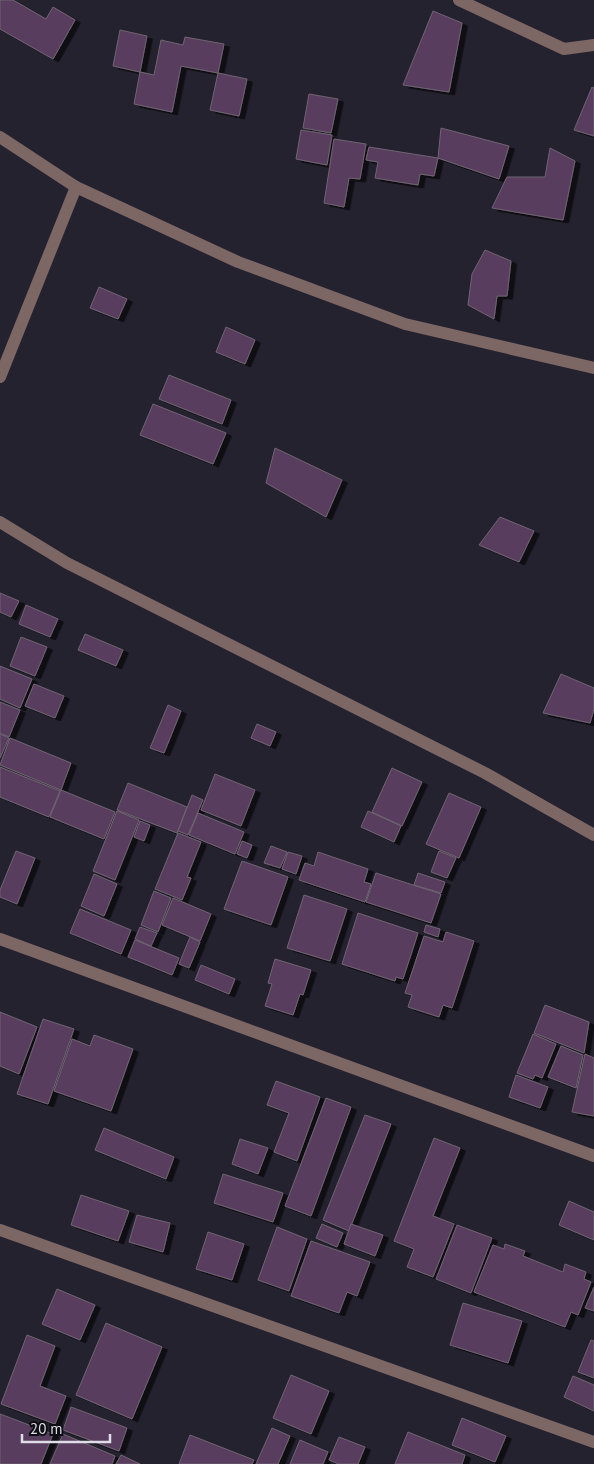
<svg xmlns="http://www.w3.org/2000/svg" width="594" height="1464" viewBox="0 0 594 1464" font-family="'PT Sans',sans-serif">
	<style>
		.building { fill: #583d5e; stroke: #706472; filter: url(#shadow) }
		.lines { fill: none; stroke-linecap: round; stroke-linejoin: round }
		.minor { stroke: #7d6765; stroke-width: 12 }
	</style>
	<defs>
		<filter id="shadow"><feDropShadow dx="5.5" dy="3" stdDeviation="0" flood-color="#0009"/></filter>
	</defs>
	<rect width="100%" height="100%" fill="#252230"/>
	<g class="building">
		<path d="M0 0H13L46 19 53 7 75 20 53 59 0 29Z"/>
		<path d="M433 11 462 23 449 92 403 85Z"/>
		<path d="M120 30 147 36 140 72 113 66Z"/>
		<path d="M185 37 224 44 218 73 181 66 172 112 134 104 140 72 154 75 161 40 183 45Z"/>
		<path d="M218 73 247 79 239 116 210 110Z"/>
		<path d="M592 87 594 88V136L574 130Z"/>
		<path d="M309 94 338 99 331 133 303 128Z"/>
		<path d="M441 128 509 146 499 179 438 158Z"/>
		<path d="M301 130 332 135 327 165 296 159Z"/>
		<path d="M334 139 366 144 360 179 349 178 344 207 324 203Z"/>
		<path d="M369 147 438 158 434 176 420 174 418 185 375 178 378 162 366 160Z"/>
		<path d="M550 148 575 161 563 220 492 208 507 177H545Z"/>
		<path d="M485 250 511 261 507 296H497L494 319 468 305 472 274Z"/>
		<path d="M99 287 127 299 118 319 90 308Z"/>
		<path d="M226 327 255 340 245 364 216 352Z"/>
		<path d="M169 375 231 400 222 424 159 399Z"/>
		<path d="M153 404 226 433 213 464 140 435Z"/>
		<path d="M275 448 342 480 326 517 266 483Z"/>
		<path d="M500 517 534 531 519 562 479 545Z"/>
		<path d="M0 593 19 601 11 617 0 612Z"/>
		<path d="M26 605 58 619 50 637 19 624Z"/>
		<path d="M85 634 123 650 116 666 78 650Z"/>
		<path d="M21 637 47 647 35 676 10 666Z"/>
		<path d="M0 666 32 679 20 708 0 699Z"/>
		<path d="M561 674 594 688V709L590 723 543 713Z"/>
		<path d="M34 684 64 696 55 718 25 706Z"/>
		<path d="M0 702 20 710 9 737 0 733Z"/>
		<path d="M168 705 181 711 164 753 150 748Z"/>
		<path d="M257 724 276 732 270 746 251 738Z"/>
		<path d="M0 734 9 738 0 758Z"/>
		<path d="M10 738 71 763 61 790 0 765Z"/>
		<path d="M0 767 60 791 49 817 0 797Z"/>
		<path d="M392 768 422 782 402 826 372 812Z"/>
		<path d="M215 774 255 790 241 826 201 810Z"/>
		<path d="M128 783 187 807 177 833 117 810Z"/>
		<path d="M61 790 115 812 104 839 50 817Z"/>
		<path d="M449 793 481 807 459 858 426 844Z"/>
		<path d="M192 795 203 800 188 835 178 831Z"/>
		<path d="M117 811 139 820 115 880 93 871Z"/>
		<path d="M368 811 401 826 394 842 361 827Z"/>
		<path d="M198 813 244 832 235 854 189 835Z"/>
		<path d="M140 821 150 825 144 841 134 837Z"/>
		<path d="M178 833 201 842 187 877 191 878 182 900 155 889Z"/>
		<path d="M242 841 252 845 247 858 237 854Z"/>
		<path d="M271 846 287 852 280 868 264 863Z"/>
		<path d="M16 851 35 858 17 904 0 897V890Z"/>
		<path d="M439 851 456 858 447 878 431 872Z"/>
		<path d="M288 852 302 856 296 874 282 869Z"/>
		<path d="M318 852 368 869 364 882 371 884 365 902 299 880 305 863 314 866Z"/>
		<path d="M242 861 288 877 271 925 224 909Z"/>
		<path d="M376 873 441 894 431 923 366 902Z"/>
		<path d="M418 873 445 882 441 893 414 885Z"/>
		<path d="M94 874 117 884 104 916 81 906Z"/>
		<path d="M154 891 171 898 158 932 141 925Z"/>
		<path d="M304 895 347 909 330 961 287 948Z"/>
		<path d="M173 898 211 914 200 941 162 925Z"/>
		<path d="M80 909 131 930 121 954 70 933Z"/>
		<path d="M358 913 418 933 403 979 396 977 395 981 342 964Z"/>
		<path d="M426 925 440 929 438 937 424 932Z"/>
		<path d="M140 927 157 933 151 946 135 939Z"/>
		<path d="M446 932 474 941 452 1008 443 1005 439 1017 408 1007 412 995 405 993 424 936 443 942Z"/>
		<path d="M190 937 200 942 189 968 179 964Z"/>
		<path d="M135 940 179 958 172 975 128 957Z"/>
		<path d="M275 959 311 970 303 995 300 994 293 1015 265 1006 272 984 268 983Z"/>
		<path d="M201 965 235 979 229 994 195 980Z"/>
		<path d="M545 1005 589 1022 584 1053 534 1033Z"/>
		<path d="M0 1012 37 1027 19 1074 0 1066Z"/>
		<path d="M43 1019 74 1029 48 1104 17 1094Z"/>
		<path d="M533 1034 556 1044 542 1078 535 1075 533 1079 517 1073Z"/>
		<path d="M94 1035 133 1049 111 1111 54 1091 72 1039 90 1046Z"/>
		<path d="M561 1046 583 1055 576 1088 548 1077Z"/>
		<path d="M585 1054 594 1058V1116L572 1112Z"/>
		<path d="M516 1075 548 1087 540 1108 509 1097Z"/>
		<path d="M276 1081 320 1097 297 1161 274 1152 289 1113 267 1105Z"/>
		<path d="M326 1098 351 1107 311 1216 285 1206Z"/>
		<path d="M365 1115 391 1124 349 1231 323 1220Z"/>
		<path d="M104 1128 174 1157 166 1179 95 1150Z"/>
		<path d="M434 1138 460 1148 433 1216 454 1224 433 1277 407 1267 414 1249 394 1241Z"/>
		<path d="M240 1139 268 1148 258 1174 232 1164Z"/>
		<path d="M223 1174 283 1193 273 1222 214 1203Z"/>
		<path d="M81 1195 129 1211 118 1241 71 1225Z"/>
		<path d="M569 1201 594 1212V1240L559 1225Z"/>
		<path d="M137 1215 170 1223 163 1252 129 1242Z"/>
		<path d="M322 1224 343 1233 337 1247 316 1238Z"/>
		<path d="M351 1224 383 1235 375 1256 344 1244Z"/>
		<path d="M457 1225 492 1238 471 1293 436 1279Z"/>
		<path d="M277 1227 307 1239 289 1291 258 1280Z"/>
		<path d="M208 1232 244 1244 232 1280 196 1269Z"/>
		<path d="M311 1241 370 1262 357 1296 347 1292 339 1313 291 1296Z"/>
		<path d="M505 1244 525 1251 523 1256 563 1272 565 1264 586 1272 584 1279 591 1282 578 1315 571 1312 565 1327 474 1292 493 1245 504 1249Z"/>
		<path d="M594 1287V1311L585 1308Z"/>
		<path d="M57 1289 95 1305 80 1340 42 1324Z"/>
		<path d="M463 1303 522 1321 508 1363 450 1345Z"/>
		<path d="M106 1323 162 1347 132 1419 76 1395Z"/>
		<path d="M27 1335 55 1346 40 1386 66 1396 55 1424 1 1404Z"/>
		<path d="M591 1340 594 1341V1378L578 1372Z"/>
		<path d="M291 1375 329 1391 311 1434 273 1418Z"/>
		<path d="M573 1376 594 1385V1411L564 1397Z"/>
		<path d="M71 1407 127 1428 119 1451 63 1430Z"/>
		<path d="M0 1414 53 1434 41 1464H0Z"/>
		<path d="M462 1418 506 1436 495 1462 452 1445Z"/>
		<path d="M272 1428 290 1436 278 1464H256Z"/>
		<path d="M408 1432 465 1455 462 1464H395Z"/>
		<path d="M63 1434 115 1456 112 1464H50Z"/>
		<path d="M190 1435 254 1460 252 1464H179Z"/>
		<path d="M339 1437 365 1447 358 1464H339L329 1460Z"/>
		<path d="M300 1440 328 1452 323 1464H290Z"/>
		<path d="M121 1455 140 1464H116Z"/>
	</g>
	<g class="lines">
		<g class="minor">
			<path d="M459 0 564 49 594 45"/>
			<path d="M0 137 76 187 238 262 405 324 594 368"/>
			<path d="M0 377 76 187"/>
			<path d="M0 522 67 563 485 773 594 835"/>
			<path d="M0 939 594 1156"/>
			<path d="M0 1230 594 1442"/>
		</g>
	</g>
	<path d="M22 1434v8h88v-8" fill="none" stroke="#dfdde7" stroke-width="2.5"/>
	<text x="30" y="1434" font-size="15" fill="#dfdde7" stroke="#0e0d13" stroke-width="4" paint-order="stroke">20 m</text>
</svg>
